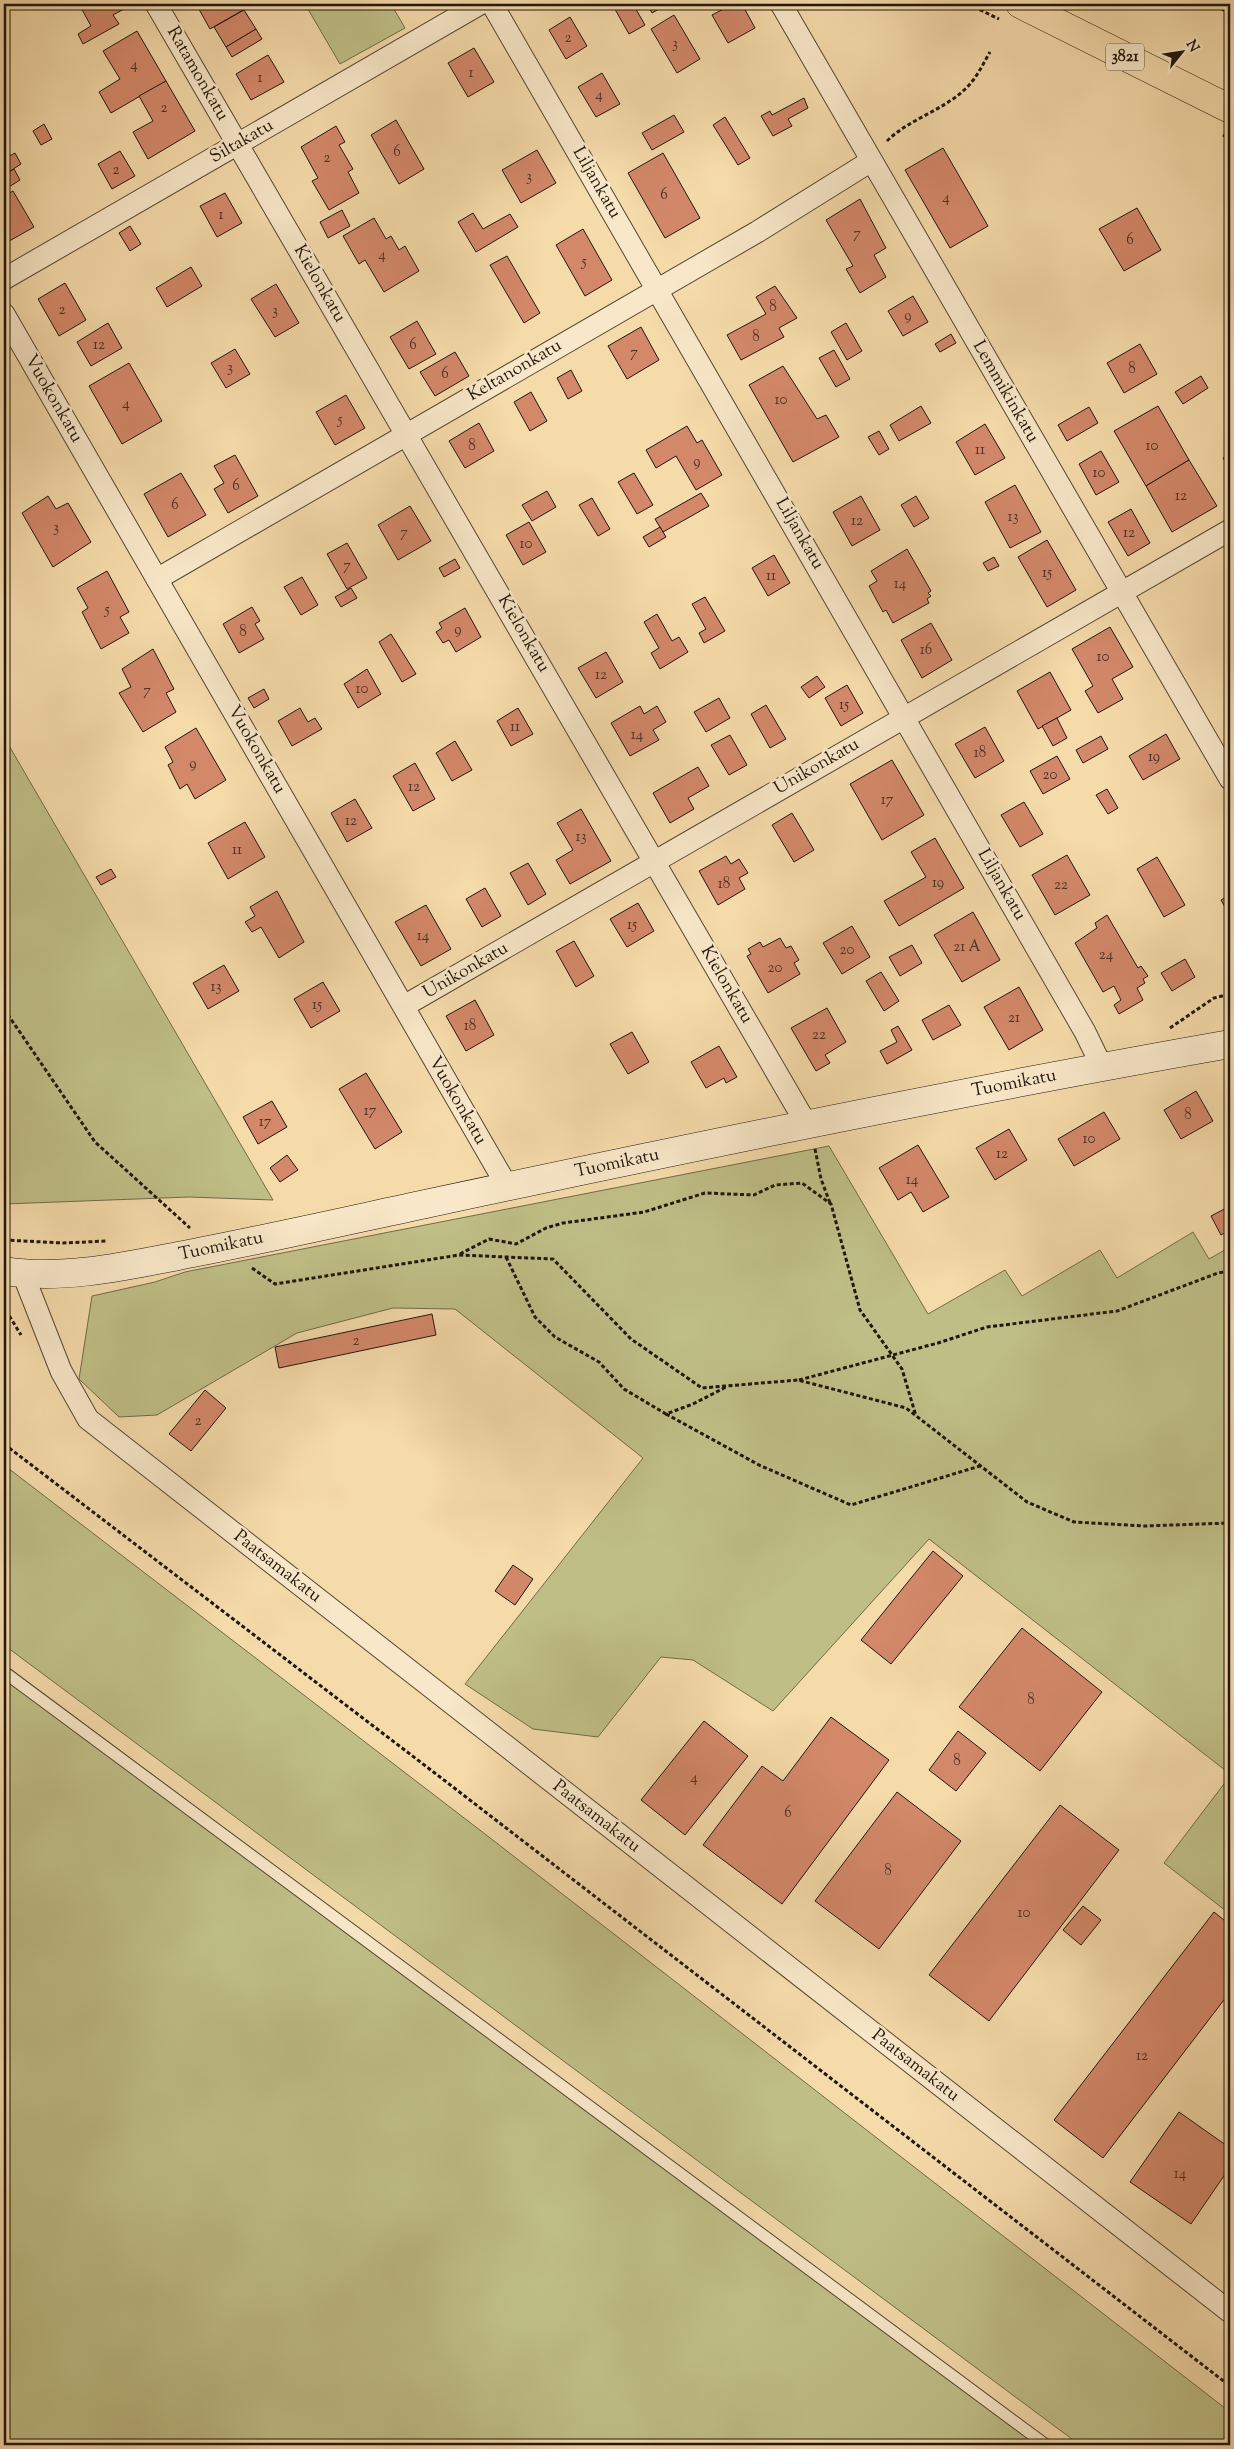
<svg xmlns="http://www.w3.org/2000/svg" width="1234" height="2449" viewBox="0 0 1234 2449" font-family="'Sorts Mill Goudy',serif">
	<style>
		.green { fill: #bfbe86; stroke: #706a49 }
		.building { fill: #d3886a; stroke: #20160c }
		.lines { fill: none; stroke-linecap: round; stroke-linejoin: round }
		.lane-casing { stroke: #554734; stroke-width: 13 }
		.street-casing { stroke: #554734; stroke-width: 23 }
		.secondary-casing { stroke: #20160c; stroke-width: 29 }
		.primary-casing { stroke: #20160c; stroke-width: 29 }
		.path { stroke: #20160c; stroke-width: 3; stroke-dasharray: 4 2.5; stroke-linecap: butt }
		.lane { stroke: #f8e7c8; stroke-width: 11 }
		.street { stroke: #f8e7c8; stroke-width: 21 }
		.secondary { stroke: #f8e7c8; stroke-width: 28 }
		.primary { stroke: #f5daaa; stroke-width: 28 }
		.labels { text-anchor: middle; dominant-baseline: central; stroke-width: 5; stroke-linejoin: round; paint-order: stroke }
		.number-label { font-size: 15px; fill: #4d3224 }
		.shield { fill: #f8e7c8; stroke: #615544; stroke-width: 1 }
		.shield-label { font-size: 16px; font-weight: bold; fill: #20160c }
		.street-label { font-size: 18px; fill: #20160c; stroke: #f8e7c8 }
	</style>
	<rect width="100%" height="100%" fill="#f5daaa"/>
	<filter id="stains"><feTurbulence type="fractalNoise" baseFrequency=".004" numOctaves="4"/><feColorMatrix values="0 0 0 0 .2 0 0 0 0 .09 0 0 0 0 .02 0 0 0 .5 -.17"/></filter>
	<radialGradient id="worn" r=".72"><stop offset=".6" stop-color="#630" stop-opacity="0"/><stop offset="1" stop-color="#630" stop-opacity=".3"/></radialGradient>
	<g class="green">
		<path d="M305 4H391L405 28 340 64Z"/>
		<path d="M4 737 273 1200 189 1197 4 1204Z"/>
		<path d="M829 1146 928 1314 1005 1270 1022 1296 1100 1250 1117 1278 1193 1232 1209 1259 1230 1247V1774L929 1539 773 1711 693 1660 661 1657 598 1737 533 1729 465 1684 643 1458 455 1309 393 1308 297 1333 157 1415 119 1417 79 1379 92 1296 155 1282 185 1272Z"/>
		<path d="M4 1465 485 1834 1230 2412V2445H1080L4 1645Z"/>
		<path d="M4 1664 1052 2445H4Z"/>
		<path d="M1230 1776V1914L1164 1863Z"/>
	</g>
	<g class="building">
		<path d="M79 4H121L124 9 113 15 119 24 83 44 78 34 91 26Z"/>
		<path d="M196 4H249L250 6 210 29Z"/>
		<path d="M612 4H633L645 25 629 34Z"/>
		<path d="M647 4H668L652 13Z"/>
		<path d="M733 4H742L755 28 728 43 712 15Z"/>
		<path d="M244 10 256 29 226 47 214 27Z"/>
		<path d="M674 15 700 59 677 73 651 29Z"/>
		<path d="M570 17 587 46 566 59 549 30Z"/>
		<path d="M256 29 262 39 232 57 226 47Z"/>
		<path d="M137 31 166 81 111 113 99 92 120 79 103 51Z"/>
		<path d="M474 48 494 82 468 97 448 63Z"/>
		<path d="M268 55 284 82 251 100 236 74Z"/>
		<path d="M602 73 620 104 596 117 578 87Z"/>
		<path d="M166 81 195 131 148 159 133 132 153 121 139 96Z"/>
		<path d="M804 98 808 108 788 119 792 126 773 136 761 116 770 111 772 115Z"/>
		<path d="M674 115 684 132 652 150 642 133Z"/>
		<path d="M725 117 750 158 738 165 713 125Z"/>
		<path d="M396 120 424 169 399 184 371 135Z"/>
		<path d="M44 124 52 139 41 145 33 131Z"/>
		<path d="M336 126 345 142 339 145 353 169 348 172 359 193 329 210 312 181 318 178 301 147Z"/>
		<path d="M943 148 988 226 950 248 905 170Z"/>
		<path d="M537 150 556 183 521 203 502 170Z"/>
		<path d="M120 151 135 176 112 189 98 164Z"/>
		<path d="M15 153 21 164 4 175V159Z"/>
		<path d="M663 153 700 218 665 238 628 173Z"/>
		<path d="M14 169 20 180 4 190V175Z"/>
		<path d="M13 191 34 227 4 244V196Z"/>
		<path d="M225 193 242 223 217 237 200 206Z"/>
		<path d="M860 199 886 248 874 255 886 277 860 293 846 269 853 266 826 220Z"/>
		<path d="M1137 208 1161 250 1124 271 1099 229Z"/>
		<path d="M342 210 350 226 328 238 320 222Z"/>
		<path d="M473 213 483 229 510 214 518 227 476 252 458 222Z"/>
		<path d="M374 218 386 239 391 236 399 250 405 246 419 271 384 292 365 260 359 264 343 236Z"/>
		<path d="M130 226 141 244 130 251 119 233Z"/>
		<path d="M583 229 612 280 585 296 556 245Z"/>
		<path d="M507 256 540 313 524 323 490 265Z"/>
		<path d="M191 267 202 286 167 307 156 288Z"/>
		<path d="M65 283 86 320 59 336 38 299Z"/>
		<path d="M276 284 299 323 275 337 251 299Z"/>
		<path d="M775 286 797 318 779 328 784 337 741 360 727 335 766 314 756 297Z"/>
		<path d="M913 296 928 322 903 336 888 311Z"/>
		<path d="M417 321 436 354 409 369 390 337Z"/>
		<path d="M108 323 122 348 91 366 77 342Z"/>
		<path d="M846 323 862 351 847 360 831 332Z"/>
		<path d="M641 327 659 360 627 379 608 346Z"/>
		<path d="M951 334 956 343 940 352 935 344Z"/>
		<path d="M1140 344 1157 374 1124 393 1107 363Z"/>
		<path d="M235 349 250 374 226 388 211 363Z"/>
		<path d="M834 350 850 379 836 387 819 358Z"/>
		<path d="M455 352 469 376 435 396 420 372Z"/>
		<path d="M129 363 162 421 122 444 89 386Z"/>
		<path d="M783 366 817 419 826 415 839 437 793 462 749 385Z"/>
		<path d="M571 370 582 391 568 399 557 378Z"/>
		<path d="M1201 376 1208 388 1183 404 1175 392Z"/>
		<path d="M531 392 547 421 530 431 514 402Z"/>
		<path d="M346 395 365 428 335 445 316 412Z"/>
		<path d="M921 406 931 423 899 441 890 425Z"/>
		<path d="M1158 406 1189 460 1146 486 1114 431Z"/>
		<path d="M1089 407 1098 423 1067 441 1058 425Z"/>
		<path d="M479 423 494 451 465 468 449 441Z"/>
		<path d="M985 424 1005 458 975 475 956 442Z"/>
		<path d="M687 426 697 443 702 440 722 475 696 490 676 456 656 468 646 450Z"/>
		<path d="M879 431 889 449 879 455 868 437Z"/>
		<path d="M1101 451 1119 482 1096 495 1079 464Z"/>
		<path d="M1230 453V470L1223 458Z"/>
		<path d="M235 455 258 496 228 513 214 489 224 483 214 466Z"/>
		<path d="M1189 460 1217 506 1172 532 1146 486Z"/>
		<path d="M181 473 206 515 168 537 144 494Z"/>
		<path d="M634 473 653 505 637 514 618 482Z"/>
		<path d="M1015 485 1041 532 1010 548 985 502Z"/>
		<path d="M547 491 556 507 532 521 522 505Z"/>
		<path d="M701 493 709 506 663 532 655 519Z"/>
		<path d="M48 496 56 509 68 503 91 542 53 567 22 513Z"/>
		<path d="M861 496 880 530 852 546 833 512Z"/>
		<path d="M916 496 929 518 914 527 901 505Z"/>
		<path d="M592 498 610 529 598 536 579 505Z"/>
		<path d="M410 506 431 541 398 560 378 525Z"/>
		<path d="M1131 509 1150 543 1128 556 1108 522Z"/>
		<path d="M529 522 546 552 523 565 506 535Z"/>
		<path d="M660 527 666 537 649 547 643 537Z"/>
		<path d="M1047 540 1076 590 1047 607 1018 557Z"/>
		<path d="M347 543 367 578 347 589 327 554Z"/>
		<path d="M907 549 931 591 928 593 931 596 927 599 929 603 893 623 886 610 883 612 869 586 877 581 871 571Z"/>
		<path d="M774 555 790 583 768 596 752 568Z"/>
		<path d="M994 557 999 566 988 571 983 563Z"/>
		<path d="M455 559 460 568 444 577 439 568Z"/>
		<path d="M107 571 129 612 120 617 129 633 101 649 82 612 88 608 77 588Z"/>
		<path d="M302 577 318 605 301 615 284 587Z"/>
		<path d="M351 588 357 598 341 607 335 597Z"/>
		<path d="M705 597 725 631 704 643 699 633 706 629 692 604Z"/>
		<path d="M252 607 260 621 255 624 264 639 239 653 223 624Z"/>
		<path d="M465 608 481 637 456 652 449 640 443 643 436 632 442 628 439 623Z"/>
		<path d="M657 614 672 641 679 637 688 652 660 669 651 653 659 648 644 622Z"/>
		<path d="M931 623 952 660 922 678 901 640Z"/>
		<path d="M1110 627 1133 667 1112 679 1123 699 1098 713 1085 691 1093 686 1072 649Z"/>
		<path d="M391 634 416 674 402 682 379 642Z"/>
		<path d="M153 649 174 689 166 693 176 712 143 732 119 693 131 687 122 669Z"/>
		<path d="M606 652 623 682 596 698 578 668Z"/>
		<path d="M367 669 381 694 358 708 344 684Z"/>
		<path d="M1050 672 1071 710 1038 729 1017 691Z"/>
		<path d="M817 676 825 687 809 698 801 687Z"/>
		<path d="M847 685 863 713 841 726 825 698Z"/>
		<path d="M264 689 269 699 254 708 248 698Z"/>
		<path d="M719 698 730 718 706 732 694 712Z"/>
		<path d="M766 705 786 739 770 748 751 714Z"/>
		<path d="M640 706 644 714 657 706 666 722 653 730 659 740 630 756 611 723Z"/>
		<path d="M300 708 308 722 315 718 322 729 292 746 278 721Z"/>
		<path d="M518 708 533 734 511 746 497 721Z"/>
		<path d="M1057 718 1067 738 1053 746 1042 726Z"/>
		<path d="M985 727 1004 761 975 778 955 744Z"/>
		<path d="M196 728 226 780 195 799 187 784 180 789 168 765 173 762 165 747Z"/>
		<path d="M1166 734 1180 759 1143 780 1129 756Z"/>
		<path d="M730 735 747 765 729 775 711 745Z"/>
		<path d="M1101 736 1108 749 1083 763 1076 750Z"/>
		<path d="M455 741 472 770 452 781 436 753Z"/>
		<path d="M1057 756 1070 779 1043 794 1030 771Z"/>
		<path d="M892 760 924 815 882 840 850 784Z"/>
		<path d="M415 763 435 799 413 811 393 776Z"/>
		<path d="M698 767 709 786 688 798 694 809 670 823 653 793Z"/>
		<path d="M1107 789 1118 808 1108 814 1096 795Z"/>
		<path d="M355 799 372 828 347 842 331 813Z"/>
		<path d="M1024 802 1043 834 1020 847 1001 815Z"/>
		<path d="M581 809 611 861 570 884 556 860 573 850 557 823Z"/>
		<path d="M792 813 814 850 794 862 772 825Z"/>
		<path d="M245 822 265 857 228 879 208 843Z"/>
		<path d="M935 838 964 888 899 926 884 901 926 877 911 852Z"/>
		<path d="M1067 855 1090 895 1055 915 1032 875Z"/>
		<path d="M726 856 731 864 739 859 748 873 739 878 745 889 718 905 699 871Z"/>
		<path d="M1157 857 1185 905 1164 917 1137 869Z"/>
		<path d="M528 863 546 894 528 905 510 873Z"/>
		<path d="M111 869 116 877 101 885 96 877Z"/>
		<path d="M485 888 501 916 482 927 466 899Z"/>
		<path d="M277 891 304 942 279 958 261 927 252 932 245 922 255 916 250 907Z"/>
		<path d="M1230 895V916L1221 900Z"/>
		<path d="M638 903 654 931 627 947 610 919Z"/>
		<path d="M426 905 451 949 421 966 395 922Z"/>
		<path d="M973 912 1000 960 962 982 934 935Z"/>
		<path d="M1107 915 1138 968 1141 966 1148 976 1143 979 1145 983 1137 988 1143 1000 1119 1014 1114 1005 1121 1000 1114 986 1103 992 1075 943 1097 928 1095 923Z"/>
		<path d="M852 926 870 957 842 974 823 943Z"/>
		<path d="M780 938 786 948 791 946 799 960 794 963 800 974 768 993 747 956 751 954 748 949 760 942 763 947Z"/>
		<path d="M574 941 594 976 576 987 556 951Z"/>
		<path d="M912 945 922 963 900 976 889 957Z"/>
		<path d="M1185 959 1195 977 1172 991 1161 973Z"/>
		<path d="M224 965 239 991 208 1009 193 983Z"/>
		<path d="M881 972 899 1001 884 1011 866 981Z"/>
		<path d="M323 982 340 1011 311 1028 294 999Z"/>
		<path d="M1019 987 1043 1030 1009 1050 984 1007Z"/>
		<path d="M475 1000 494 1035 466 1051 446 1016Z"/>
		<path d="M949 1005 961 1025 933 1040 922 1020Z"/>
		<path d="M827 1008 846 1042 825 1055 830 1063 816 1071 791 1028Z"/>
		<path d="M898 1026 912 1050 887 1064 880 1051 897 1042 891 1030Z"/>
		<path d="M632 1032 649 1062 628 1074 610 1044Z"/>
		<path d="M719 1046 737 1077 726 1083 724 1078 706 1088 691 1062Z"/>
		<path d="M366 1073 402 1132 375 1149 339 1089Z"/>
		<path d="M1196 1091 1213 1121 1181 1139 1164 1110Z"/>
		<path d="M272 1101 287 1127 258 1144 243 1117Z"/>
		<path d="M1104 1112 1120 1139 1074 1166 1058 1139Z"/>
		<path d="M1009 1129 1027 1160 995 1180 976 1148Z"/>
		<path d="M918 1145 949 1197 923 1212 911 1192 898 1200 879 1168Z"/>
		<path d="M287 1155 298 1170 280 1182 270 1168Z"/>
		<path d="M1230 1206V1230L1221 1235 1211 1216Z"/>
		<path d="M432 1314 436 1335 279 1368 275 1347Z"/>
		<path d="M205 1390 226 1408 191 1451 169 1434Z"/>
		<path d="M933 1551 963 1576 891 1664 861 1640Z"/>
		<path d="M513 1565 533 1579 515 1605 495 1591Z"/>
		<path d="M1022 1628 1102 1692 1040 1771 959 1707Z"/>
		<path d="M831 1717 889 1760 782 1904 703 1845 762 1766 783 1781Z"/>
		<path d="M704 1721 748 1756 685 1835 641 1800Z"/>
		<path d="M958 1731 986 1753 956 1791 929 1770Z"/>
		<path d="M897 1792 961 1841 879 1949 815 1901Z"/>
		<path d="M1060 1805 1119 1850 989 2021 929 1975Z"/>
		<path d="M1083 1906 1101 1920 1081 1945 1063 1930Z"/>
		<path d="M1214 1912 1230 1925V1992L1103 2158 1054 2120Z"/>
		<path d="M1179 2112 1230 2148V2167L1191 2224 1130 2182Z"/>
	</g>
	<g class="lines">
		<defs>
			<path id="lane" d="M4 1672 1046 2445"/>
			<g id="street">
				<path d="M156 4 807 1125"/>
				<path d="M492 4 1085 1032 1102 1067"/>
				<path d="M781 4 1230 779"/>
				<path d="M4 279 480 4"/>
				<path d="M4 314 507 1186"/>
				<path d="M157 579 757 232 871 161"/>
				<path d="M404 1006 1230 530"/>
				<path d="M23 1274 61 1371 88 1419 1230 2312"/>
			</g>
			<path id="secondary" d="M4 1271C61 1280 122 1267 178 1256 262 1240 346 1221 430 1203 696 1146 962 1091 1230 1044"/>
			<path id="primary" d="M1020 4 1230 109"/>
		</defs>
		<use href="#lane" class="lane-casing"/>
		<use href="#street" class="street-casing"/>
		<use href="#secondary" class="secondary-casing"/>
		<use href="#primary" class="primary-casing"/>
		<g class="path">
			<path d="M968 4 999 19"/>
			<path d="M1216 4 1230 15"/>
			<path d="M1223 135 1230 139"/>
			<path d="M887 141C908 120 941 111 963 91 975 81 982 66 990 52"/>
			<path d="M4 1009 95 1142 190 1228"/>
			<path d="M1170 1028 1214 998 1230 994"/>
			<path d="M815 1149 821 1179 830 1203"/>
			<path d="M4 1240 63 1243 107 1241"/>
			<path d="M460 1254 489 1239 516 1244 546 1228 563 1223 644 1212 705 1193 754 1195 775 1185 802 1183 831 1204 860 1310 902 1369 916 1416"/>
			<path d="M506 1257 535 1317 555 1337 599 1362 624 1389 666 1414 693 1404 726 1387"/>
			<path d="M252 1268 275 1284 459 1255 553 1259 631 1339 702 1388 798 1380 906 1408 1027 1502 1074 1522 1144 1526 1230 1523"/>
			<path d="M4 1312 10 1317 21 1335"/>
			<path d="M799 1380 938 1343 987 1327 1117 1311 1218 1273 1230 1271"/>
			<path d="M666 1414 759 1465 851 1505 980 1466"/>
			<path d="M4 1444 440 1777 1230 2386"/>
		</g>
		<use href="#lane" class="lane"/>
		<use href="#street" class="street"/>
		<use href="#secondary" class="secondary"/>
		<use href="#primary" class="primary"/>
	</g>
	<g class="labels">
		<g class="number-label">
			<text x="568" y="38">2</text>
			<text x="675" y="44">3</text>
			<text x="134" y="65">4</text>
			<text x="471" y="73">1</text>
			<text x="260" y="78">1</text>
			<text x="599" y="95">4</text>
			<text x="164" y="108">2</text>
			<text x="397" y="152">6</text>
			<text x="327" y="158">2</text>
			<text x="116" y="170">2</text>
			<text x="529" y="177">3</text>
			<text x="664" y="195">6</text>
			<text x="946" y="198">4</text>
			<text x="221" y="215">1</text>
			<text x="857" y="234">7</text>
			<text x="1130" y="240">6</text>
			<text x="382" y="255">4</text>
			<text x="584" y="262">5</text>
			<text x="773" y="307">8</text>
			<text x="62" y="310">2</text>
			<text x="275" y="311">3</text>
			<text x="908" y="316">9</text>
			<text x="756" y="337">8</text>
			<text x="99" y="345">12</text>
			<text x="413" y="345">6</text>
			<text x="634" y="353">7</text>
			<text x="230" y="368">3</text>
			<text x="1132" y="369">8</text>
			<text x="445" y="374">6</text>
			<text x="781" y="400">10</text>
			<text x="126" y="404">4</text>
			<text x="340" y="420">5</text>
			<text x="472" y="446">8</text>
			<text x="1152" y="446">10</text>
			<text x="980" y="450">11</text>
			<text x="697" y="462">9</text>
			<text x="1099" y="473">10</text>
			<text x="236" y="486">6</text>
			<text x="1181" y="496">12</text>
			<text x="175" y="505">6</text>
			<text x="1013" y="517">13</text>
			<text x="857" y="521">12</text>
			<text x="56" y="528">3</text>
			<text x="404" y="533">7</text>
			<text x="1129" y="533">12</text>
			<text x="526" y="544">10</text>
			<text x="347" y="566">7</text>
			<text x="1047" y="573">15</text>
			<text x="771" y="576">11</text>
			<text x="900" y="584">14</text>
			<text x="107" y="610">5</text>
			<text x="458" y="630">9</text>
			<text x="243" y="632">8</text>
			<text x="926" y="650">16</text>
			<text x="1103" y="657">10</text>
			<text x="601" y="675">12</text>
			<text x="362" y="689">10</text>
			<text x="147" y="691">7</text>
			<text x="844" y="705">15</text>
			<text x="515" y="727">11</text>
			<text x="637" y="735">14</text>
			<text x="980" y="753">18</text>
			<text x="1154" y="757">19</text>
			<text x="193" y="764">9</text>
			<text x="1050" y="775">20</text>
			<text x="414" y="787">12</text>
			<text x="887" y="800">17</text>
			<text x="351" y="821">12</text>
			<text x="581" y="837">13</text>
			<text x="237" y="850">11</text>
			<text x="938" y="883">19</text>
			<text x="724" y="884">18</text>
			<text x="1061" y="885">22</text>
			<text x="632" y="925">15</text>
			<text x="423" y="936">14</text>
			<text x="967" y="947">21 A</text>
			<text x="847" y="950">20</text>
			<text x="1106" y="955">24</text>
			<text x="775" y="968">20</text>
			<text x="216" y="987">13</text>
			<text x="317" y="1005">15</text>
			<text x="1014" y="1018">21</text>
			<text x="470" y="1026">18</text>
			<text x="819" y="1035">22</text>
			<text x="370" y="1111">17</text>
			<text x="1188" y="1115">8</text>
			<text x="265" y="1122">17</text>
			<text x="1089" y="1139">10</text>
			<text x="1002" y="1154">12</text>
			<text x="912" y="1180">14</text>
			<text x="356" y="1341">2</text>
			<text x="198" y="1421">2</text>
			<text x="1031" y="1700">8</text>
			<text x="957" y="1761">8</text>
			<text x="694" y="1778">4</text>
			<text x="788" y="1813">6</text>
			<text x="888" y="1871">8</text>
			<text x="1024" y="1913">10</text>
			<text x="1142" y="2056">12</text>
			<text x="1180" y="2174">14</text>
		</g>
		<rect class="shield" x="1106" y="43.5" width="38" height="27" rx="4"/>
		<g class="shield-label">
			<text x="1125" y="57">3821</text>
		</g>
		<g class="street-label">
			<text transform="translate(197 74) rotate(60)">Ratamonkatu</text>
			<text transform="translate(242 142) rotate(-30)">Siltakatu</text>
			<text transform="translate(596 183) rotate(60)">Liljankatu</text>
			<text transform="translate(319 284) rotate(60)">Kielonkatu</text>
			<text transform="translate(515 371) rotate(-30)">Keltanonkatu</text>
			<text transform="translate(1005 392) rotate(60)">Lemmikinkatu</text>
			<text transform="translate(53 399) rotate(60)">Vuokonkatu</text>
			<text transform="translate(799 534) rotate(60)">Liljankatu</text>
			<text transform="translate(523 634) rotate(60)">Kielonkatu</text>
			<text transform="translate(256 750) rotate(60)">Vuokonkatu</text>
			<text transform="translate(817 767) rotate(-30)">Unikonkatu</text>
			<text transform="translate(1001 885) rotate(60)">Liljankatu</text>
			<text transform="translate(466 971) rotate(-30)">Unikonkatu</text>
			<text transform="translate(726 985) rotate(60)">Kielonkatu</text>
			<text transform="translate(1014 1084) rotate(-11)">Tuomikatu</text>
			<text transform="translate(457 1101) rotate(60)">Vuokonkatu</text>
			<text transform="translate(617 1164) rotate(-12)">Tuomikatu</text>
			<text transform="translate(221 1247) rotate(-12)">Tuomikatu</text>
			<text transform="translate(277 1567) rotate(38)">Paatsamakatu</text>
			<text transform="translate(596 1817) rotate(38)">Paatsamakatu</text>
			<text transform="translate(915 2066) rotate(38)">Paatsamakatu</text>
		</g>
	</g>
	<rect width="1234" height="2449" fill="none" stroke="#f5daaa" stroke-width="20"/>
	<rect x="5" y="5" width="1224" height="2439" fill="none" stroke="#20160c" stroke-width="2.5"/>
	<rect x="10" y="10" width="1214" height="2429" fill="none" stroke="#20160c"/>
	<g transform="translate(1182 52) rotate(60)" stroke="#f8e7c8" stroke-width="4" paint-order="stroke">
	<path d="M0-4L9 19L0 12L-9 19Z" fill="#20160c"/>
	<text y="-8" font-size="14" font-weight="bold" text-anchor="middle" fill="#20160c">N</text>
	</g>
	<rect width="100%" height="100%" filter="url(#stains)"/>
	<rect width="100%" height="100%" fill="url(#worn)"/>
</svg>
